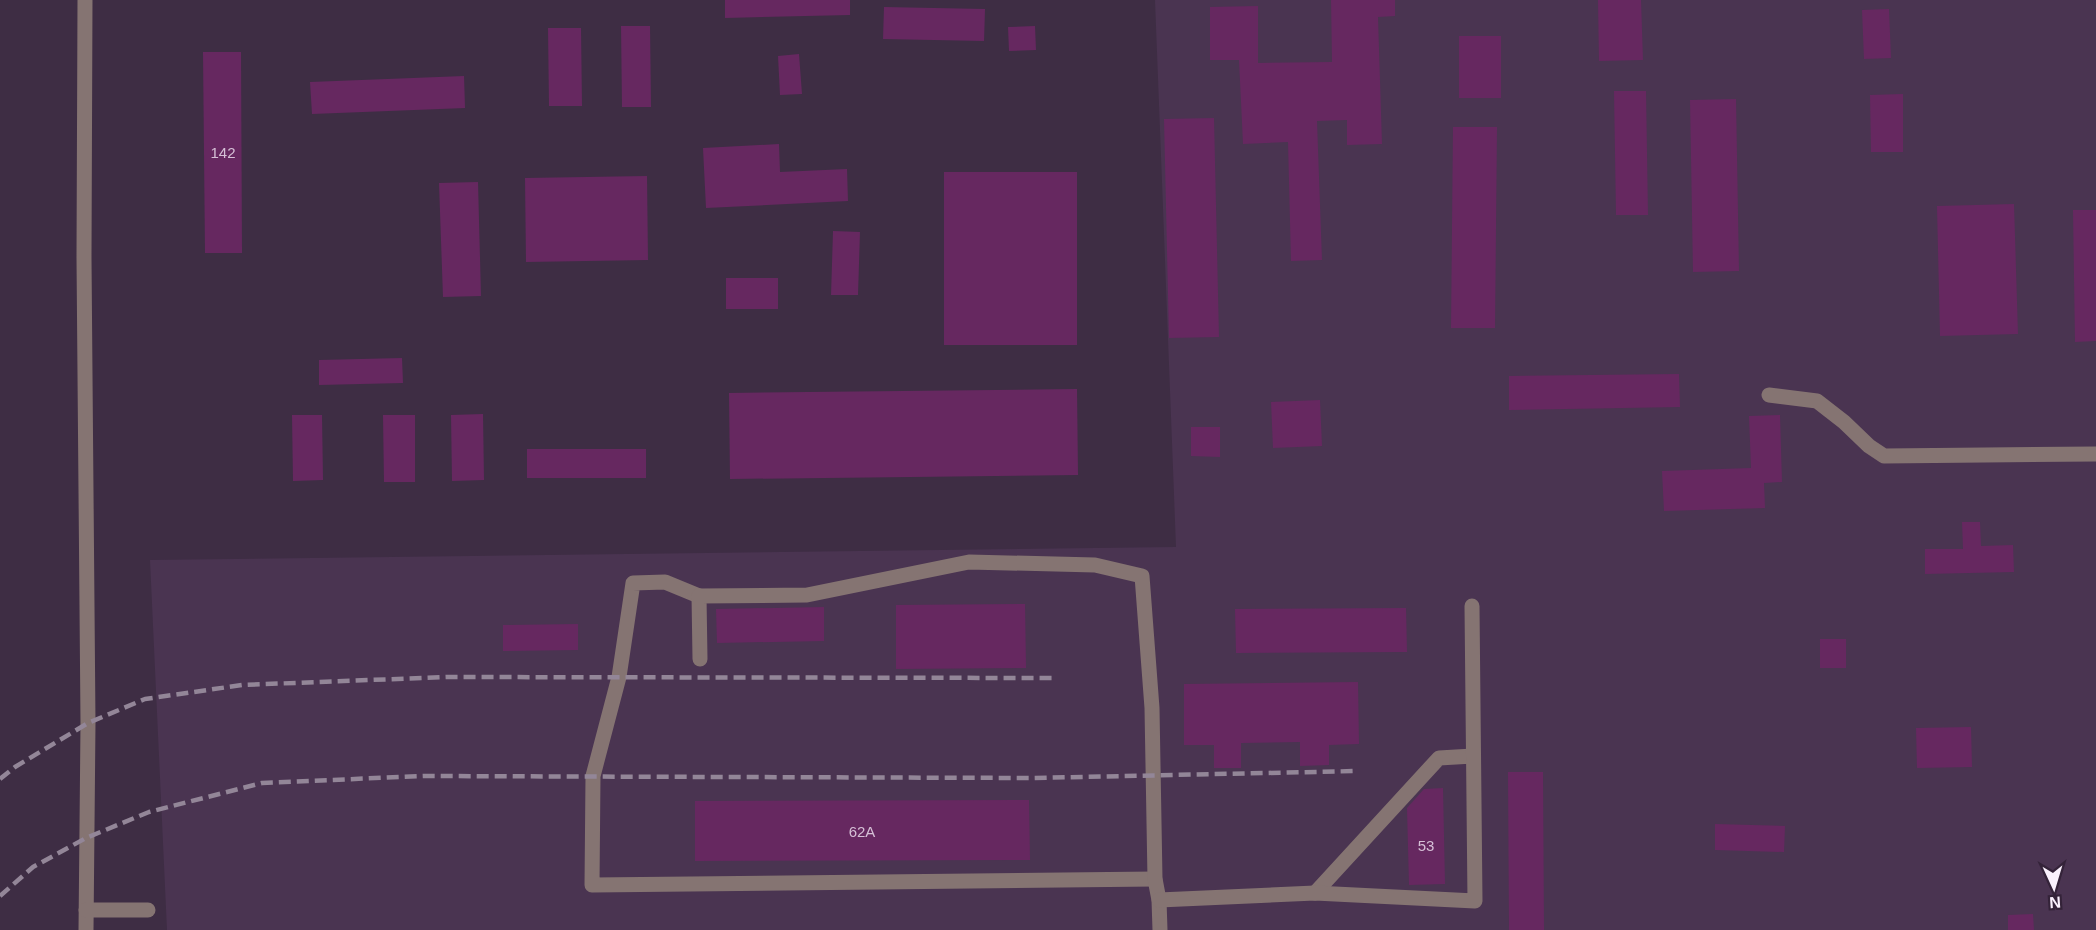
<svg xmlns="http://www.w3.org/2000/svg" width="2096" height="930" viewBox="0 0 2096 930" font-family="Arial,sans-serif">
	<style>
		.built { fill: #4a3451 }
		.building { fill: #662860 }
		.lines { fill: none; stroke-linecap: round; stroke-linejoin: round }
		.minor { stroke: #857472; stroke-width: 15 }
		.rail { stroke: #938698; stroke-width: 4.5; stroke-dasharray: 12 6; stroke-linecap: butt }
		.labels { text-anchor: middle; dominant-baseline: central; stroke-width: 6; stroke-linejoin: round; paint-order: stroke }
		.number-label { font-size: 15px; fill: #d5bfd6 }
	</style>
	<rect width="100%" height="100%" fill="#3e2d44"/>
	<path class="built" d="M1155 0H2096V930H167L150 560 1176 547Z"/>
	<g class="building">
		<path d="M725 0H850V15L725 18Z"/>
		<path d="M1331 0H1395V16L1378 17 1382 144 1347 145V120L1317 121 1322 260 1291 261 1288 142 1243 144 1239 60H1210V7L1258 6V63L1332 62Z"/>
		<path d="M1598 0H1641L1643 60 1599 61Z"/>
		<path d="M884 7 985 9 984 41 883 39Z"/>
		<path d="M1889 9 1891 58 1864 59 1862 10Z"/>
		<path d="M621 26H650L651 107H622Z"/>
		<path d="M1035 26 1036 50 1009 51 1008 27Z"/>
		<path d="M548 28H581L582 106H549Z"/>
		<rect x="1459" y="36" width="42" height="62"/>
		<path d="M203 52H241L242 253H205Z"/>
		<path d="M799 54 802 94 780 95 778 56Z"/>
		<path d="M464 76 465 108 312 114 310 82Z"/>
		<path d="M1614 91H1646L1648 215H1616Z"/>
		<path d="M1903 94V152H1871L1870 95Z"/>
		<path d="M1736 99 1739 271 1693 272 1690 100Z"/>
		<path d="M1214 118 1219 337 1169 338 1164 119Z"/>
		<path d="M1453 127H1497L1495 328H1451Z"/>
		<path d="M779 144 780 172 847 169 848 201 706 208 703 148Z"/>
		<rect x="944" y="172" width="133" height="173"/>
		<path d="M647 176 648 260 526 262 525 178Z"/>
		<path d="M478 182 481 296 443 297 439 183Z"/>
		<path d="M2014 204 2018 334 1940 336 1937 206Z"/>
		<path d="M2073 210H2096V341L2075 342Z"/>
		<path d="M833 231 860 232 858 295H831Z"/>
		<rect x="726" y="278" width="52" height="31"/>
		<path d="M402 358 403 383 319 385V360Z"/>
		<path d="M1679 374 1680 407 1509 410V376Z"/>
		<path d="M1077 389 1078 475 730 479 729 393Z"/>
		<path d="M1320 400 1322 446 1273 448 1271 402Z"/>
		<path d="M483 414 484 480 452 481 451 415Z"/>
		<path d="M292 415H322L323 480 293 481Z"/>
		<path d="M383 415H415V482H384Z"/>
		<path d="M1780 415 1782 482 1764 483 1765 508 1664 511 1662 471 1751 468 1749 416Z"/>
		<path d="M1191 427H1220V457L1191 456Z"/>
		<rect x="527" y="449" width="119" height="29"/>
		<path d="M1962 522H1980L1981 546 2013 545 2014 572 1925 574V549H1963Z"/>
		<path d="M1025 604 1026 668 896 669V605Z"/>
		<path d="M824 607V641L717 643 716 609Z"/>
		<path d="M1406 608 1407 652 1236 653 1235 609Z"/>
		<path d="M578 624V650L503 651V625Z"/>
		<rect x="1820" y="639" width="26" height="29"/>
		<path d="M1358 682 1359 744 1329 745V765L1300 766V742L1241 743V768H1214V745H1184V684Z"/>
		<path d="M1971 727 1972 767 1917 768 1916 728Z"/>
		<path d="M1508 772H1543L1544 930H1509Z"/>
		<path d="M1443 788 1445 884 1409 885 1407 808 1424 789Z"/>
		<path d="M1029 800 1030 860 695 861V801Z"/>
		<path d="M1715 824 1785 826 1784 852 1715 850Z"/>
		<path d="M2033 914 2034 930H2008V915Z"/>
	</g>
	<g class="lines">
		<g class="minor">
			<path d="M85 0 84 258 88 723 86 930"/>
			<path d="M1769 395 1817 401 1844 422 1869 446 1884 456 2096 454"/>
			<path d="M699 596 665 582 633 583 619 677 593 776 592 885 1155 879"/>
			<path d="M700 659 699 596 807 595 969 562 1095 565 1142 576 1152 708 1155 879 1159 900 1160 930"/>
			<path d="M1315 893 1439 758 1473 756"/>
			<path d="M1159 900 1315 893 1475 901 1472 606"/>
			<path d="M86 910H148"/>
		</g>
		<g class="rail">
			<path d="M0 779 15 767 88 723 145 699 242 685 447 677 1053 678"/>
			<path d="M0 896 33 867 86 838 149 812 262 783 423 776 1033 778 1358 771"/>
		</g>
	</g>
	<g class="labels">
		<g class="number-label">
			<text x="223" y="152">142</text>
			<text x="862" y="831">62А</text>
			<text x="1426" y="845">53</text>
		</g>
	</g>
	<g transform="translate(2054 888) rotate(176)" stroke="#342339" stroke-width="4.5" paint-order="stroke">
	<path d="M0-4.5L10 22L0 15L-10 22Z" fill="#faf1fd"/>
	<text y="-9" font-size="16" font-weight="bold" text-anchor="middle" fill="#faf1fd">N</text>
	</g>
</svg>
